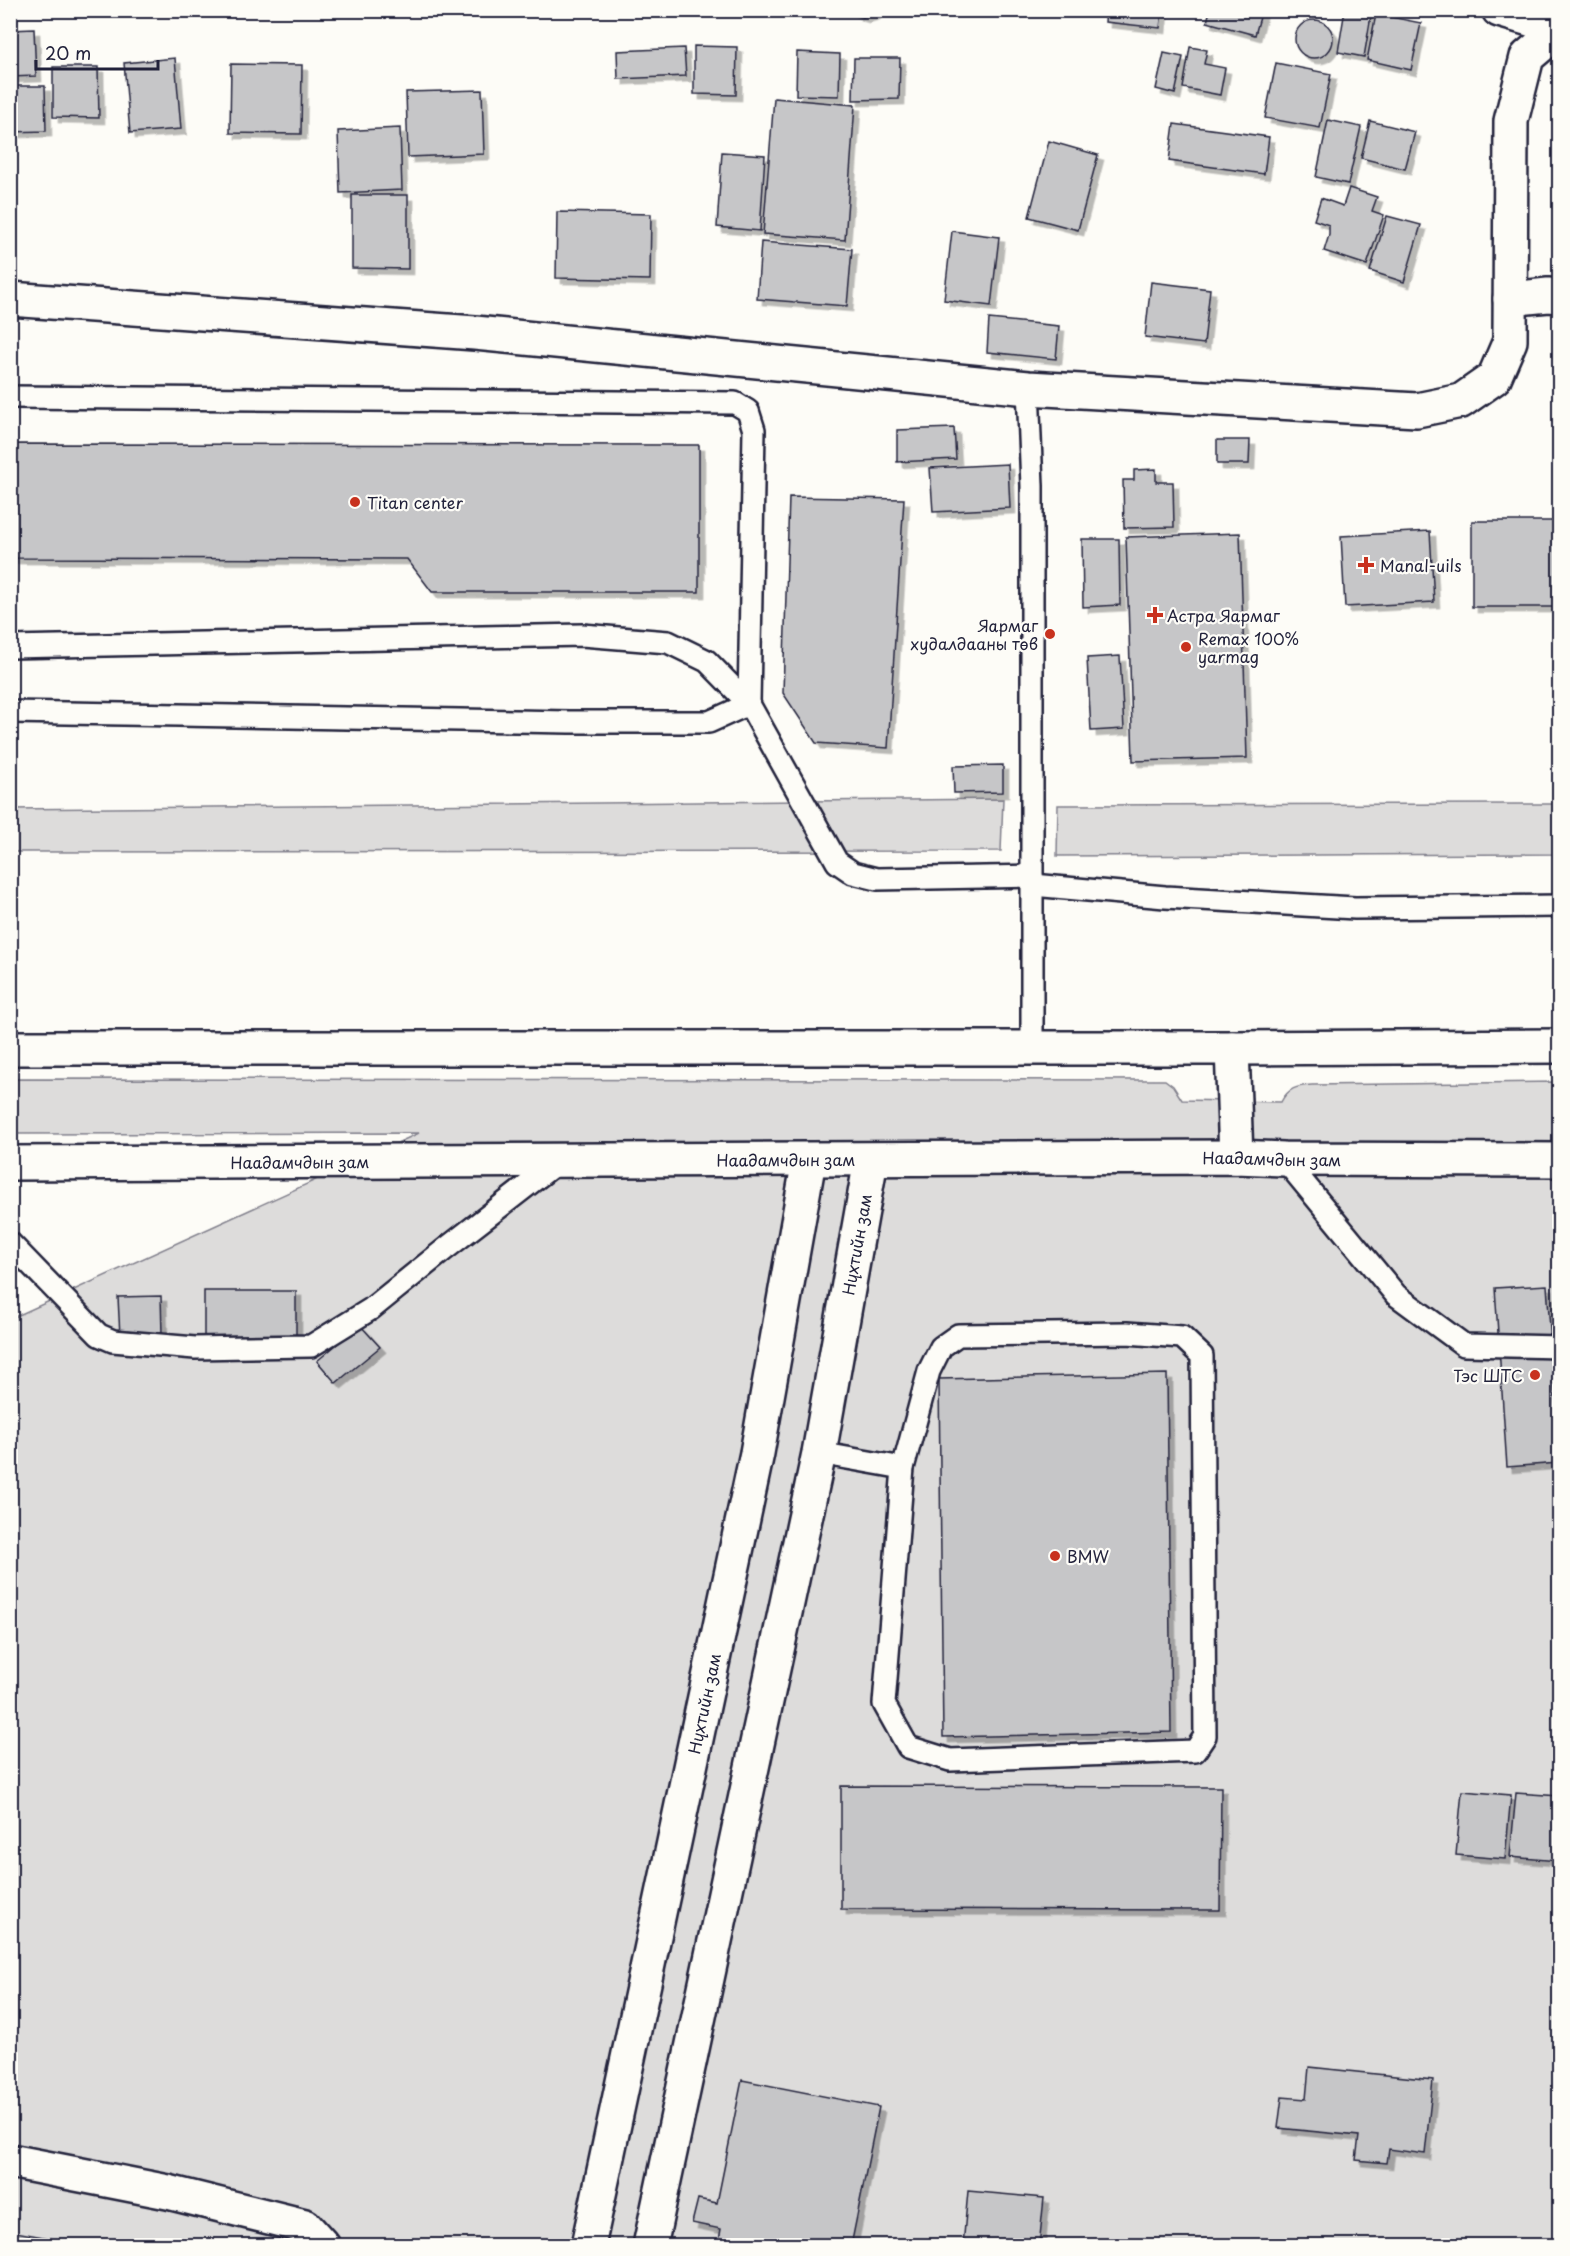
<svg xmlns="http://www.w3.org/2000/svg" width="1570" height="2256" viewBox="0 0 1570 2256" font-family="'Playpen Sans',sans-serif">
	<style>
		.green { fill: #dddcdb; stroke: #807f8b; stroke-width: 1.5 }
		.building { fill: #c6c6c8; stroke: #22223b; stroke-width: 1.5; filter: url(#shadow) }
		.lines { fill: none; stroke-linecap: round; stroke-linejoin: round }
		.service-casing { stroke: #22223b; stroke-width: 26 }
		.minor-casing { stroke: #22223b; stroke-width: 38 }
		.secondary-casing { stroke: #22223b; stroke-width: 38 }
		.trunk-casing { stroke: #22223b; stroke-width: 38 }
		.service { stroke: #fdfcf7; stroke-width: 21 }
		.minor { stroke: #fdfcf7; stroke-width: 33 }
		.secondary { stroke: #fdfcf7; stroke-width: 33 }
		.trunk { stroke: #fdfcf7; stroke-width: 33 }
		.poi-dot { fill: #c8321e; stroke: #fdfcf7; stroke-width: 2 }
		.labels { text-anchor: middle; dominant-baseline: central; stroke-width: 4.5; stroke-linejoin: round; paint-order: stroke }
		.poi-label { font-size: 16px; fill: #22223b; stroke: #fdfcf7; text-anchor: start }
		.street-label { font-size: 16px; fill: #22223b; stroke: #fdfcf7 }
	</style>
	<defs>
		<filter id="shadow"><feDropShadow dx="5.5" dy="5.5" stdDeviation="0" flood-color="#0004"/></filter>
	</defs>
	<rect width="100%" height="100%" fill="#fdfcf7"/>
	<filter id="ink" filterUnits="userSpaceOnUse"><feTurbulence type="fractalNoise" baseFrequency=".0167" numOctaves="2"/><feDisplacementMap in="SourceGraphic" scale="12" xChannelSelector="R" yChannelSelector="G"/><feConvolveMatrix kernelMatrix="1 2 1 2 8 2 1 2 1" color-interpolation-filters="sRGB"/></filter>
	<g filter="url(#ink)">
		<g class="green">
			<path d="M1003 799 1001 851 11 852 10 809Z"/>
			<path d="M1559 804V854L1057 856 1058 805Z"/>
			<path d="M11 1079 1165 1080 1173 1086 1182 1100 1281 1102C1288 1088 1297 1086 1312 1085L1559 1082V2245H11L10 1319 419 1133 11 1134Z"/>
		</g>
		<g class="building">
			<path d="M851 10H878L874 14 863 17 857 15Z"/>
			<path d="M1106 10H1162L1160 28 1105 22Z"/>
			<path d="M1210 10H1262L1255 35 1207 22Z"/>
			<path d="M1345 10H1372L1364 57 1338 52Z"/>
			<path d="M1376 14 1421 23 1411 70 1367 60Z"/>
			<circle cx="1314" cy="39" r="19"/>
			<path d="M34 29 36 76 10 77V30Z"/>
			<path d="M694 46 737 47 736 95 694 94Z"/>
			<path d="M1190 47 1207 50 1204 64 1225 68 1220 95 1183 88Z"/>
			<path d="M684 48 686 76 618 79 617 51Z"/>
			<path d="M797 52 840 54 839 96 796 95Z"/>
			<path d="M1164 53 1183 57 1175 94 1156 89Z"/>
			<path d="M175 58 181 129 130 133 124 63Z"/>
			<path d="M854 58H900L899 99 853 100Z"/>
			<path d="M1276 63 1331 74 1320 128 1265 118Z"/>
			<path d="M231 64 302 65 301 134 230 133Z"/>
			<path d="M53 67H98L99 118 53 117Z"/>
			<path d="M10 86H45L46 131 10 132Z"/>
			<path d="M482 90 484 154 408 157 406 92Z"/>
			<path d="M774 98 855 105 845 240 763 234Z"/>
			<path d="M1328 120 1361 127 1348 184 1316 177Z"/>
			<path d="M1370 121 1415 132 1405 169 1361 158Z"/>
			<path d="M1174 124 1269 137 1264 174 1169 161Z"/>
			<path d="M400 128 402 190 340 193 338 131Z"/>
			<path d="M1049 141 1098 155 1078 230 1029 217Z"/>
			<path d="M722 152 765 155 760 231 717 227Z"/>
			<path d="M1349 188 1377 197 1372 211 1384 215 1367 265 1324 251 1329 235V225L1314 220 1321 198 1343 206Z"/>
			<path d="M352 195H408V269L352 268Z"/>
			<path d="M557 212 651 214 650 280 556 278Z"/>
			<path d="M1387 216 1421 225 1404 282 1370 271Z"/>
			<path d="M952 231 999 237 991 306 944 300Z"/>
			<path d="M761 242 852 249 847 306 757 299Z"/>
			<path d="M1151 282 1210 289 1204 344 1145 337Z"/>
			<path d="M989 319 1059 326 1056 359 987 352Z"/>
			<path d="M954 428 956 459 897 462V430Z"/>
			<path d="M1217 440H1250L1249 464H1217Z"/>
			<path d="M10 444 699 445V592H432L407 559 10 558Z"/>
			<path d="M1008 464 1010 508 933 512 930 468Z"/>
			<path d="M1156 469V482H1173L1174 527 1124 528 1123 480H1134V470Z"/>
			<path d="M789 497 904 499 888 748 816 743 783 693Z"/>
			<rect x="1472" y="521" width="88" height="86"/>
			<path d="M1430 531 1434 602 1345 607 1341 536Z"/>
			<path d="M1240 533 1247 758 1133 761 1126 537Z"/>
			<path d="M1082 539H1119L1120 605 1083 607Z"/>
			<path d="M1120 656 1124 729 1091 731 1087 658Z"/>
			<path d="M1003 765V792L954 793 953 766Z"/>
			<path d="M1547 1285 1559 1463 1507 1467 1495 1288Z"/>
			<path d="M204 1291H296V1337L204 1338Z"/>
			<path d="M161 1296 162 1334 120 1336 118 1297Z"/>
			<path d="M360 1325 380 1347 336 1383 317 1361Z"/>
			<path d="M1167 1374 1171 1732 943 1737 939 1379Z"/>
			<path d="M841 1786 1221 1787 1220 1910 841 1909Z"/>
			<path d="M1462 1791 1511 1795 1505 1859 1456 1855Z"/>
			<path d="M1516 1793 1560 1796 1559 1861 1510 1857Z"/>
			<path d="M1309 2067 1433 2080 1425 2154 1389 2149 1387 2163 1356 2160 1359 2136 1278 2128 1282 2097 1306 2099Z"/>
			<path d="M742 2080 879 2107 851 2246H718L721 2229 692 2223 698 2199 717 2203Z"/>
			<path d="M968 2191 1044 2198 1039 2246H963Z"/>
			<path d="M10 2231 55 2239 54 2246H10Z"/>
		</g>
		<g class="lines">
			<defs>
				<g id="service">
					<path d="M1028 388 1032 486V1048"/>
					<path d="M10 397 735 403 748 411 754 430 749 704"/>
					<path d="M10 647 582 635 668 642 707 661 749 704 837 862 853 873 877 879 1032 876"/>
					<path d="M10 712 569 722H709L749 704"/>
					<path d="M1033 885 1165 897 1355 908 1560 906"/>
					<path d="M1284 1159 1396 1295 1464 1345 1560 1347"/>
					<path d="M10 1243 99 1335 113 1341 195 1348 311 1346 371 1309 444 1250 559 1161"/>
					<path d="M1127 1333 1182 1337 1202 1356 1205 1736 1195 1751 950 1760 908 1747 884 1704 903 1468 929 1371 941 1347 958 1335Z"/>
					<path d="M819 1453 903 1468"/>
				</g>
				<g id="minor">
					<path d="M1499 10 1560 28"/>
					<path d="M10 299 475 333 1028 388 1417 410 1461 401 1494 378 1510 341 1511 121 1527 57 1560 29"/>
					<path d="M1510 299 1548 295 1560 296"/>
					<path d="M10 2161 168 2192 305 2226 323 2246"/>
				</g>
				<g id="secondary">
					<path id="s1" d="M588 2246 757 1453 809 1160"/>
					<path id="s2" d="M650 2246 819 1453 871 1160"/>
				</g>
				<g id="trunk">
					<path d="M10 1048H1232L1560 1046"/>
					<path d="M1232 1048 1236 1157"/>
					<path id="s3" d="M10 1163 1236 1157 1284 1159 1560 1160"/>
				</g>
			</defs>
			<use href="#service" class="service-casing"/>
			<use href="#minor" class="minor-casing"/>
			<use href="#secondary" class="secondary-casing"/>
			<use href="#trunk" class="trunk-casing"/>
			<use href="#service" class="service"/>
			<use href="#minor" class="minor"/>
			<use href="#secondary" class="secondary"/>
			<use href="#trunk" class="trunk"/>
		</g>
	</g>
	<g class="poi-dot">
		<circle cx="355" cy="502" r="6"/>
		<path d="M1363 556h6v6h6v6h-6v6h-6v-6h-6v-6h6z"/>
		<path d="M1152 606h6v6h6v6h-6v6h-6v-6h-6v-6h6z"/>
		<circle cx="1050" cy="634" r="6"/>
		<circle cx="1186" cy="647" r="6"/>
		<circle cx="1535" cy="1375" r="6"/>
		<circle cx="1055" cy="1556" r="6"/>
	</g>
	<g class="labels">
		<g class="poi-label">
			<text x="367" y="502">Titan center</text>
			<text x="1380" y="565">Manal-uils</text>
			<text x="1167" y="615">Астра Яармаг</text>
			<text x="1038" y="625" text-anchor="end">Яармаг<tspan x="1038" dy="18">худалдааны төв</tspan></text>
			<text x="1198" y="638">Remax 100%<tspan x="1198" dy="18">yarmag</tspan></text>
			<text x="1523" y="1375" text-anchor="end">Тэс ШТС</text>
			<text x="1067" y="1556">BMW</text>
		</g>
		<g class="street-label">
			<text stroke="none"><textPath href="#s3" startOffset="1262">Наадамчдын зам</textPath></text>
			<text stroke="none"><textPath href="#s3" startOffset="776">Наадамчдын зам</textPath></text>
			<text stroke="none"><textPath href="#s3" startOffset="290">Наадамчдын зам</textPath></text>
			<text stroke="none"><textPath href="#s2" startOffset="1023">Нүхтийн зам</textPath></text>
			<text stroke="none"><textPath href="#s1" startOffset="555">Нүхтийн зам</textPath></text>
		</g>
	</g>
	<rect width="1570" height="2256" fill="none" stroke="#fdfcf7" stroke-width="36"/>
	<rect x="18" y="18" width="1534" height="2220" fill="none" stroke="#22223b" stroke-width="2" filter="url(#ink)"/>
	<path d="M36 60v9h122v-9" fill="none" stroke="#22223b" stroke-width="3"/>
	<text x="45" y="60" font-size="18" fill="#22223b" stroke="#fdfcf7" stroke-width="4.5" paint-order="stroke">20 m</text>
</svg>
